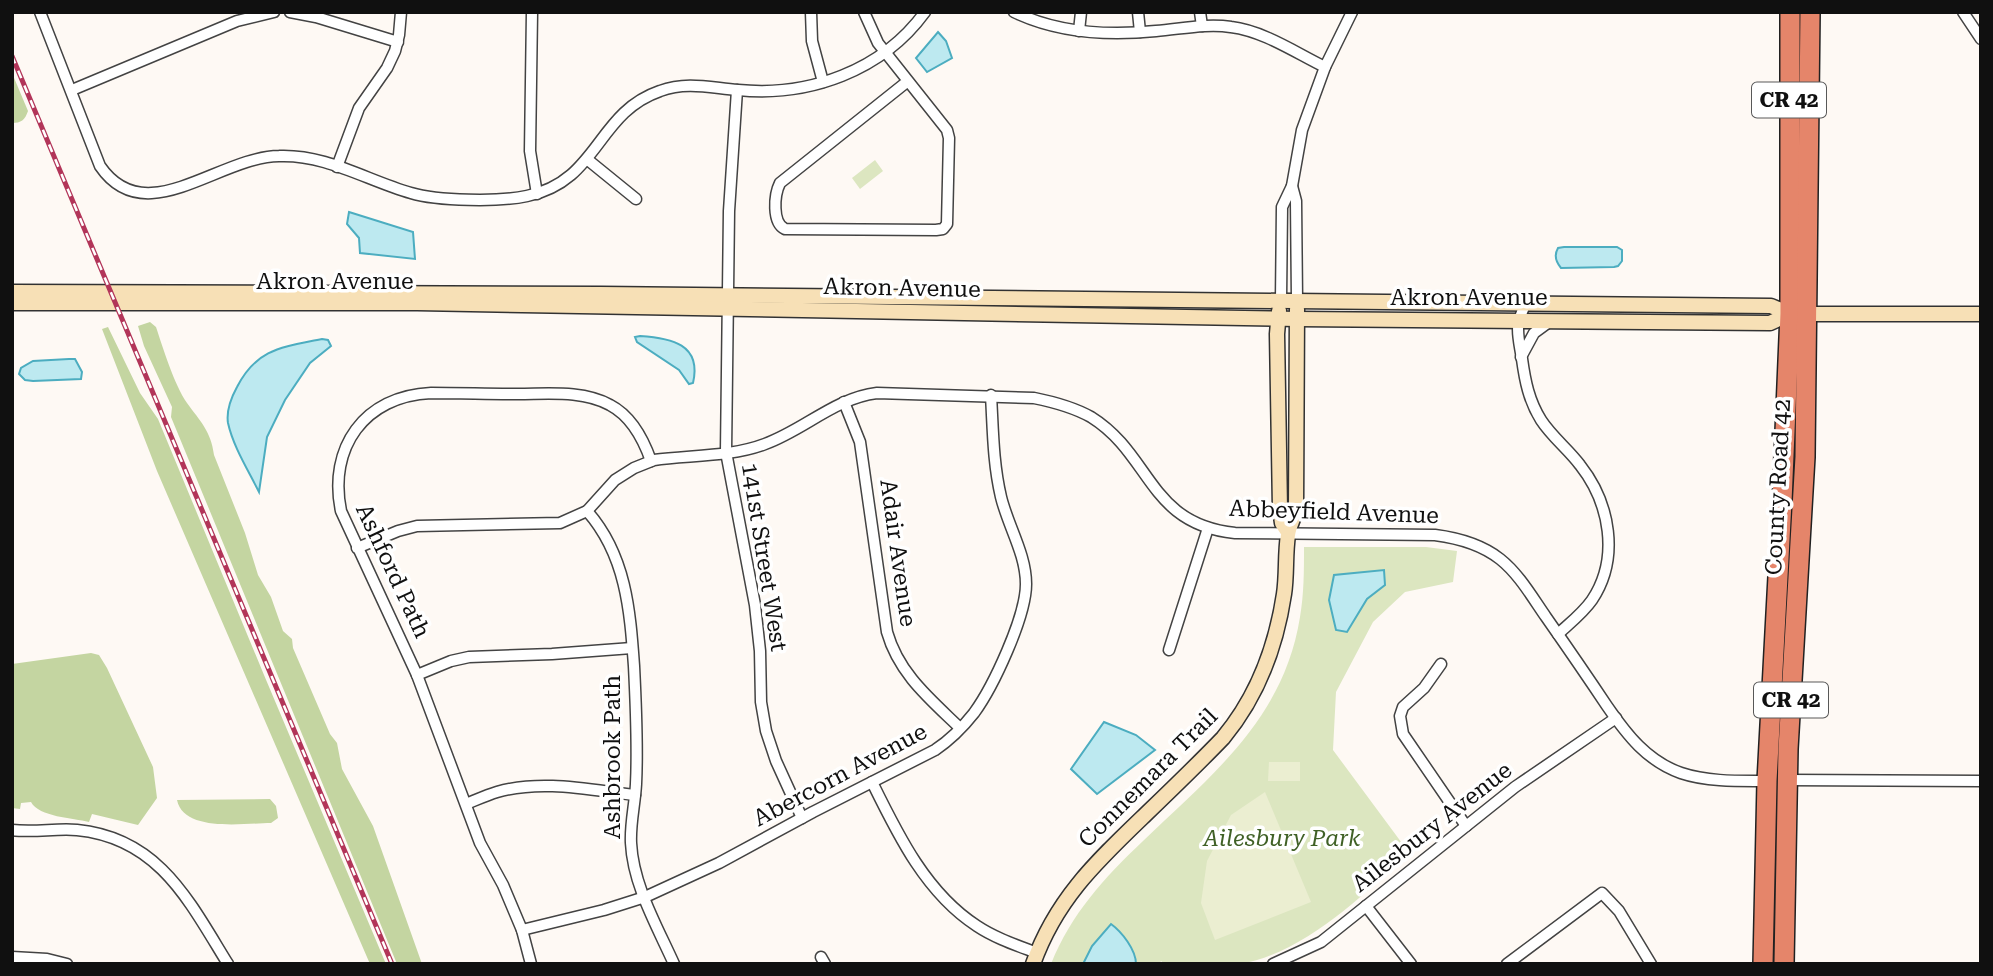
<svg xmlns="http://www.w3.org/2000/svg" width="1993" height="976" viewBox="0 0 1993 976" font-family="'Roboto Serif',serif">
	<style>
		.green { fill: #dce6c0 }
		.forest { fill: #c4d5a1 }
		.pitch { fill: #ebeed1 }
		.water { fill: #bde9f0; stroke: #4cadc0; stroke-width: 2 }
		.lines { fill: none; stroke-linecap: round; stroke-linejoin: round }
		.street-casing { stroke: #434343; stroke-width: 13 }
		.secondary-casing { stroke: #323232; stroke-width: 17 }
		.highway-casing { stroke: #212121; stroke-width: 22 }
		.street { stroke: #fff; stroke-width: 10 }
		.secondary { stroke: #f7e0b6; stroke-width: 14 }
		.highway { stroke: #e5856a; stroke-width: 19 }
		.rail-casing { stroke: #b23559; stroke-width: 5 }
		.rail { stroke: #fff; stroke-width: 2.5; stroke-dasharray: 8; stroke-linecap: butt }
		.labels { text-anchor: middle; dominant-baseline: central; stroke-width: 7; stroke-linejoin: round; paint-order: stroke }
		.shield { fill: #fff; stroke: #585858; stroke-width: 2 }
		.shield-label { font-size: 21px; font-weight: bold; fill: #101010 }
		.street-label { font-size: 23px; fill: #101010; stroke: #fff }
		.park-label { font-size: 23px; font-style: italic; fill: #406126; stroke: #fff }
	</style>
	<rect width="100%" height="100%" fill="#fef9f4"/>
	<g class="green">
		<path d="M875 160 883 171 860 189 852 178Z"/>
		<path d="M1304 547H1426L1457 551 1453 582 1405 592 1373 622 1336 692 1333 750 1410 854C1360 896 1307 952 1240 964 1216 967 1189 964 1165 964L1161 961 1159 964H1051C1071 914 1104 878 1143 841 1213 774 1284 718 1300 617 1304 594 1304 571 1304 547Z"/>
	</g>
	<g class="forest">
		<path d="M12 73 28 111C25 120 21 123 12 123Z"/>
		<path d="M150 322 156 327C163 348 174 384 187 403 200 421 211 431 214 455L245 533 258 575 271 597 283 631 292 639 293 648 330 734 337 743 342 769 373 826 422 964H397L171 417 172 407 144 346 138 326Z"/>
		<path d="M108 327 140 393 158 419 264 675 386 964H370L157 471 102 329Z"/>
		<path d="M91 653 99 655 107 668 153 767 157 798 138 825 92 814 89 822C73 818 39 817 31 802L21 803 20 809 12 808V664Z"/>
		<path d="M270 799 276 806 278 818 271 823C245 823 184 833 177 800Z"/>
	</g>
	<g class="pitch">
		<path d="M1269 762H1300V781H1268Z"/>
		<path d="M1265 792 1311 902 1215 940 1201 903 1207 861 1231 815Z"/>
	</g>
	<g class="water">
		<path d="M938 32 946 41 952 58 927 72 916 58Z"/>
		<path d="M349 212 413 232 415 259 360 253 359 238 347 224Z"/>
		<path d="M1564 247H1617L1622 250V261L1618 266 1614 267 1561 268C1555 261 1554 255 1558 248Z"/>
		<path d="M640 336C671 338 702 344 693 383L689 384 679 370 637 342 635 337Z"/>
		<path d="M322 339 328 340 331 346 310 363 285 400 267 437 259 492C248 470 233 446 228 423 226 410 231 398 237 387 257 348 283 347 322 339Z"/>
		<path d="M69 359H75L82 372 81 379 33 381 25 380 19 374 21 368 33 361Z"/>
		<path d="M1384 570 1385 585 1367 599 1347 632 1336 630 1329 600 1334 575Z"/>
		<path d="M1104 722 1136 735 1155 750 1097 794 1071 769Z"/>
		<path d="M1111 924C1122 932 1136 950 1136 964H1083L1092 946Z"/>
	</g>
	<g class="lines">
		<defs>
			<g id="street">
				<path d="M40 12 100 166C145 232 218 157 279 156 326 154 368 181 411 193 437 201 500 202 527 196 599 181 596 113 660 91 687 81 711 88 738 90 809 97 882 71 925 12"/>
				<path d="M290 12 316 17 398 42"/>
				<path d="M532 12 530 151 537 194"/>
				<path d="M811 12 812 41 823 82"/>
				<path d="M864 12 878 43 947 130 949 138 947 224 943 229 936 230 785 229C772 223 774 195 780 183L908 81"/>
				<path d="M1014 12C1058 33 1108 36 1156 31 1181 29 1207 23 1231 27 1264 31 1296 53 1325 67"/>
				<path d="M1138 12 1140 32"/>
				<path d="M1200 12 1202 26"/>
				<path d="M1963 12 1981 39"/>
				<path d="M1079 31 1081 12"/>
				<path d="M72 90 237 21 274 12"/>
				<path d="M737 90 729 211 726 452 755 605 760 651 761 702 766 731 776 761 802 818"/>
				<path d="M588 160 636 199"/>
				<path d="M337 167 359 108 387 68 395 51 399 35 401 12"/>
				<path d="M1292 186 1296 201 1297 300"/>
				<path d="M1281 300 1282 207 1292 186 1302 130 1325 67 1352 12"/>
				<path d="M1526 303C1514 327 1518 334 1522 359 1525 381 1529 401 1541 420 1552 437 1568 449 1580 465 1610 503 1620 558 1592 600 1583 613 1570 623 1558 634"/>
				<path d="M1521 357 1534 333 1549 322"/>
				<path d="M844 402 860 442 887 632C899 674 930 699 960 728"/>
				<path d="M587 511C626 555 630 610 634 666 636 706 638 745 636 784 635 804 630 823 631 843 633 885 657 926 674 964"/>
				<path d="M357 548 398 531 417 526 560 523 587 511 615 480 634 468 654 460C690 455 731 457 765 444 804 430 835 398 877 393L1034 398C1054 402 1073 407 1091 417 1152 455 1148 524 1235 533L1435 535C1458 538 1481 544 1500 559 1519 574 1532 597 1546 617 1567 647 1587 676 1607 706 1627 735 1647 761 1681 773 1708 782 1739 781 1767 781"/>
				<path d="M1169 650 1208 528"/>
				<path d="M1441 664 1424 688 1403 707 1400 716 1403 734 1466 826"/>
				<path d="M417 675 451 661 469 657 552 654 632 648"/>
				<path d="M1787 780 1981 781"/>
				<path d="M872 782C898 835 926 893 977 926 995 938 1016 945 1037 953"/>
				<path d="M466 804C476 800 487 795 497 792 542 779 590 790 635 795"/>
				<path d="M12 830C34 833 56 828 77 830 159 838 189 901 228 964"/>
				<path d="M1366 906 1411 964"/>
				<path d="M522 930 604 910 645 897 719 863 813 812 935 750C950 740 963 727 974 713 993 687 1026 617 1026 584 1026 554 1008 526 1001 497 993 463 993 430 991 395"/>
				<path d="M12 957 47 959 67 964"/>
				<path d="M821 957 825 964"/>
				<path d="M531 964 522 930 503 885 480 843 417 675 341 511C328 448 364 396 431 393 460 393 489 394 518 394 548 394 583 390 610 405 631 416 643 438 651 461"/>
				<path d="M1273 964 1321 942 1515 787 1616 718"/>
				<path d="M1507 964 1602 893 1619 911 1651 964"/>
			</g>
			<g id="secondary">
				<path d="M12 292 601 294 1771 306 1790 314H1981"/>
				<path d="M12 303H417L1298 319 1770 323 1790 314"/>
				<path d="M1279 311 1277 334 1280 509 1282 523 1288 532"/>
				<path d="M1033 964C1056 899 1097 861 1146 814 1172 789 1198 764 1223 738 1258 696 1276 647 1284 594 1287 575 1285 554 1288 535 1289 526 1294 519 1296 509L1297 309"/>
			</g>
			<g id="highway">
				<path d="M1763 964 1767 781 1782 502 1790 314V12"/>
				<path d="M1784 964 1788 749 1805 457 1810 12"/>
			</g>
		</defs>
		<use href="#street" class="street-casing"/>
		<use href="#secondary" class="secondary-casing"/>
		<use href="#highway" class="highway-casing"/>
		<use href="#street" class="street"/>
		<use href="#secondary" class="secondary"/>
		<use href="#highway" class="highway"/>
		<defs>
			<path id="rail" d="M12 56 392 964"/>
		</defs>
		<use href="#rail" class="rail-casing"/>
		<use href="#rail" class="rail"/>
	</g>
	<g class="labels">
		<g class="shield">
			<rect x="1752" y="82.5" width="74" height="35" rx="5"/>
			<rect x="1754" y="682.5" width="74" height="35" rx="5"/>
		</g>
		<g class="shield-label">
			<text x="1789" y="100">CR 42</text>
			<text x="1791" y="700">CR 42</text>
		</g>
		<g class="street-label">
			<text x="335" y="281">Akron Avenue</text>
			<text transform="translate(902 288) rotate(1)">Akron Avenue</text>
			<text x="1469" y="297">Akron Avenue</text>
			<text transform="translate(1778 487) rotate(-87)">County Road 42</text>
			<text transform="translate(1334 512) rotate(2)">Abbeyfield Avenue</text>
			<text transform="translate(898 553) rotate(82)">Adair Avenue</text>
			<text transform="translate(764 557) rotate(81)">141st Street West</text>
			<text transform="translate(393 571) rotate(65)">Ashford Path</text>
			<text transform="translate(612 757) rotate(-90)">Ashbrook Path</text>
			<text transform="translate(840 775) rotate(-28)">Abercorn Avenue</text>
			<text transform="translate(1148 778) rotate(-45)">Connemara Trail</text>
			<text transform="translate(1432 827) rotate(-38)">Ailesbury Avenue</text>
		</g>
		<g class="park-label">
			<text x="1282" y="838">Ailesbury Park</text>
		</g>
	</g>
	<rect width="1993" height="976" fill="none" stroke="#101010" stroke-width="28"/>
</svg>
